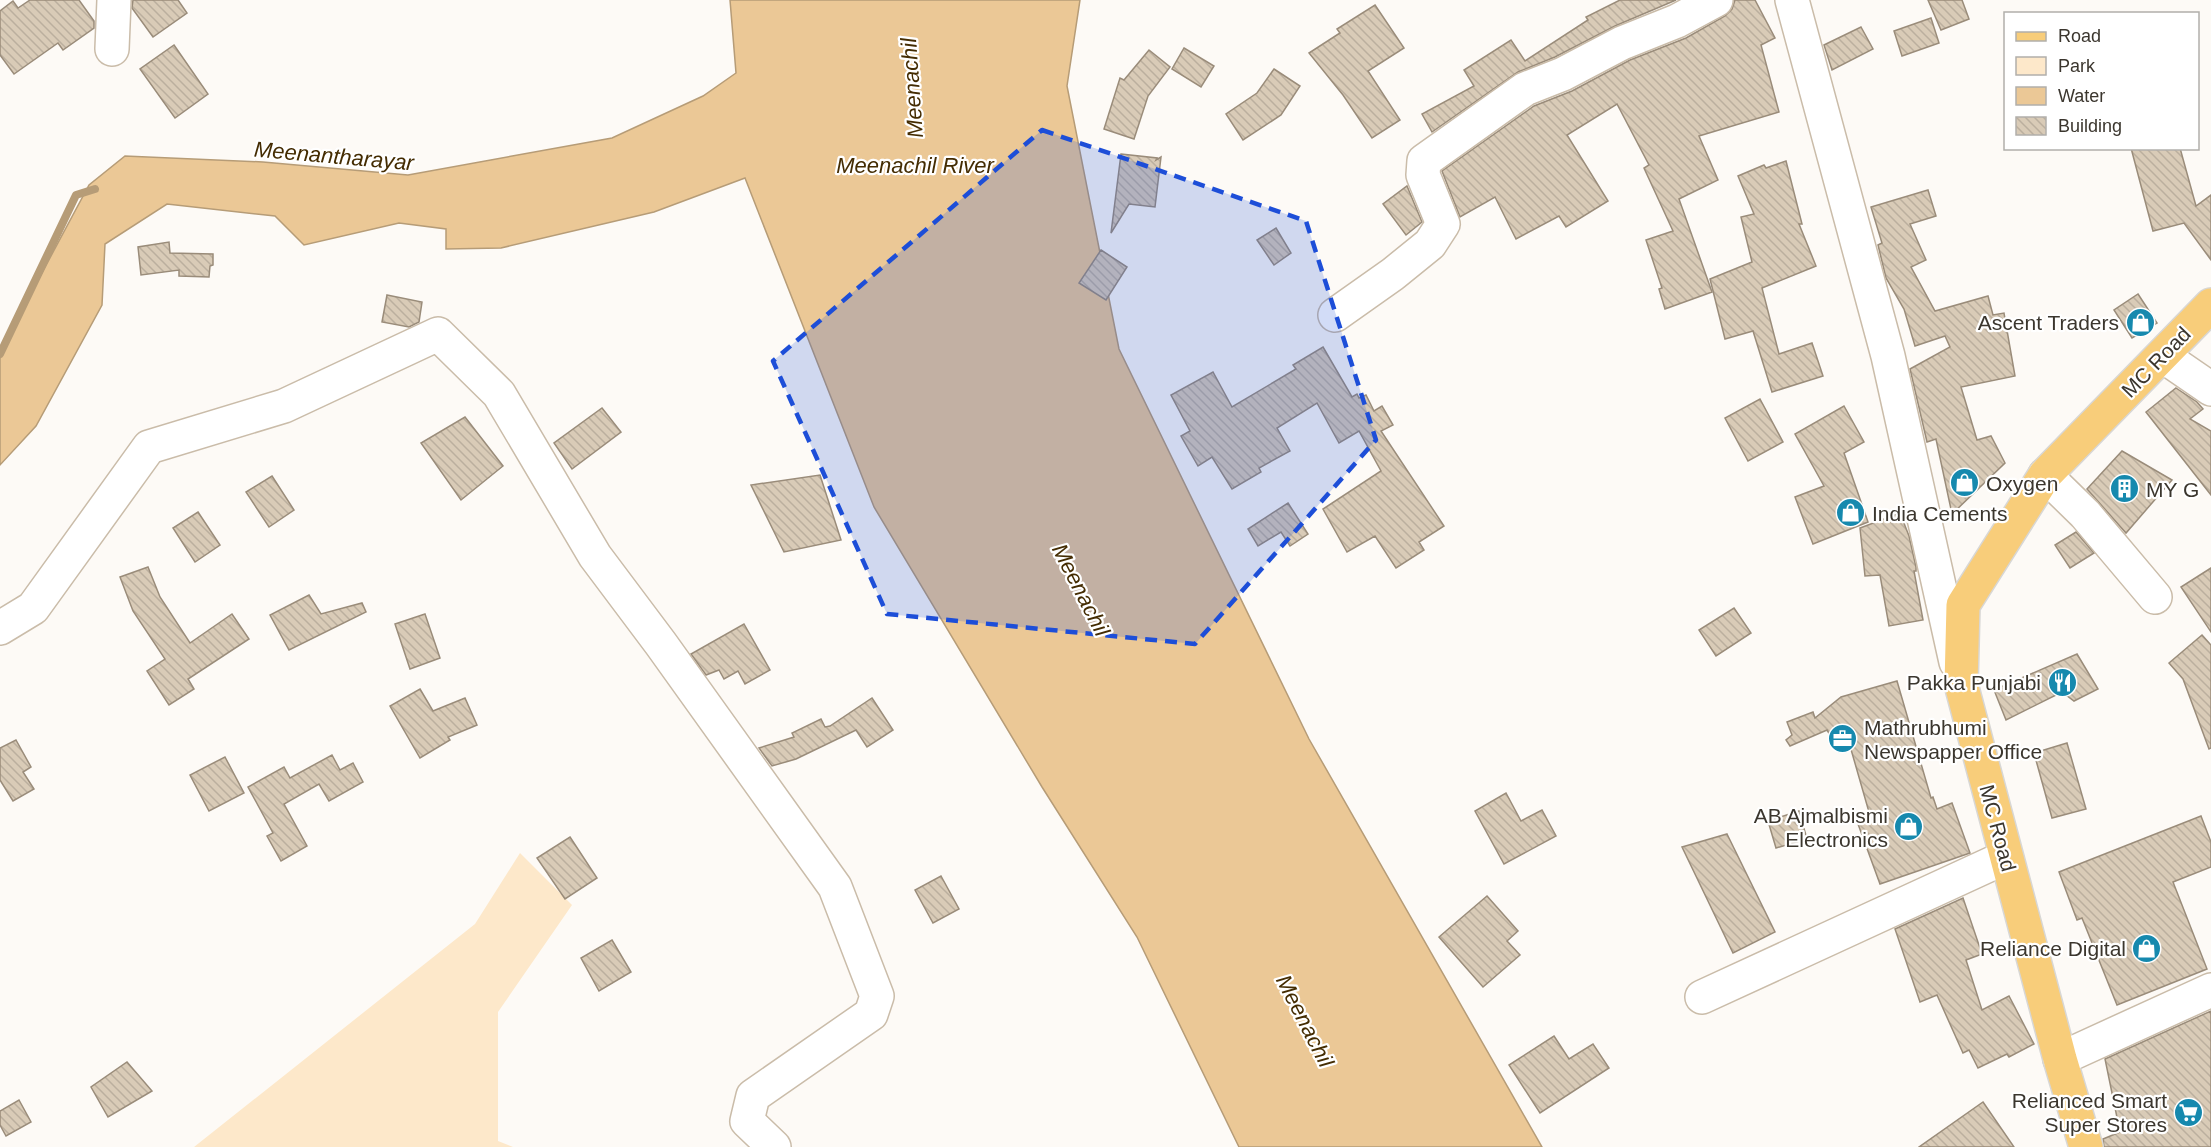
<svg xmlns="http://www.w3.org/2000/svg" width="2211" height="1147" viewBox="0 0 2211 1147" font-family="Helvetica,sans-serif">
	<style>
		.green { fill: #fde8ca }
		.water { fill: #ebc896; stroke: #b69c77; stroke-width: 1.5 }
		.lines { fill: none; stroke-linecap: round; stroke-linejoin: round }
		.stream { stroke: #b69c77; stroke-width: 8 }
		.building { fill: url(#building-back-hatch); stroke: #9a8c7a; stroke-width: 1.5 }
		.minor-casing { stroke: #cabca9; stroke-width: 36 }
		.major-casing { stroke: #d8d7d5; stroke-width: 36 }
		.minor { stroke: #fff; stroke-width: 33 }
		.major { stroke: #f8cd7a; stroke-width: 33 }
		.marked { fill: #1d4ed8; fill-opacity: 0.2; stroke: #1d4ed8; stroke-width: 4.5; stroke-dasharray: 12 8; stroke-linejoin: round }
		.labels { text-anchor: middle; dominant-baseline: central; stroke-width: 4.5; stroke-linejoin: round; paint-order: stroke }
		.poi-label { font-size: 21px; fill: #3b362e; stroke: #fff; text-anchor: end }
		.street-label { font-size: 21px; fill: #3b362e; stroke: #fff }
		.water-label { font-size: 22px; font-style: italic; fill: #442c02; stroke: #fff }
	</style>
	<defs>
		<pattern id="building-back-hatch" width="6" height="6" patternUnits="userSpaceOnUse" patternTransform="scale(1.5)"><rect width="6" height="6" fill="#d9cbb7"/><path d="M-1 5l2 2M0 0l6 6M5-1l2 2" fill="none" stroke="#bbaf9e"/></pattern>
	</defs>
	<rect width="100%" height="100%" fill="#fdfaf6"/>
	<path class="green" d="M520 853 572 905 498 1012V1141L513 1147H194L475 924Z"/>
	<path class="water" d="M730 0H1080L1067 86 1119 349 1309 739 1542 1147H1239L1137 937 1042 787 874 507 745 178 654 212 501 248 446 249V229L399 223 304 245 275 216 167 204 105 244 102 305 36 426 0 465V351L89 185 125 156 263 162 408 175 612 138 703 96 736 73Z"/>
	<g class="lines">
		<path class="stream" d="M0 354 76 195 95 189"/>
	</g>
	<g class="building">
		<path d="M30 0H79L94 21V28L63 50 58 43 14 74 0 55V11L13 1 18 8Z"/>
		<path d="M133 0H178L187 13 153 37 132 8Z"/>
		<path d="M1620 0H1676L1615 26 1555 57 1518 72 1432 132 1422 114 1474 86 1464 70 1511 40 1525 61 1588 20 1586 17Z"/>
		<path d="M1735 0H1755L1775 38 1761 45 1779 112 1699 136 1718 180 1679 199 1712 292 1665 309 1659 289 1662 288 1646 240 1673 231 1644 168 1649 165 1617 104 1567 135 1608 201 1566 227 1559 216 1516 239 1495 197 1460 217 1442 171 1534 106 1572 91 1630 60 1686 38 1725 16 1732 9Z"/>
		<path d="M1928 0H1962L1969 19 1941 30Z"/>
		<path d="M1375 5 1404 48 1368 71 1400 120 1372 138 1343 95 1309 53 1340 33 1337 29Z"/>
		<path d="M1931 18 1939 43 1902 56 1894 31Z"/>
		<path d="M1861 27 1873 49 1832 70 1824 45Z"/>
		<path d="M174 45 208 94 175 118 140 69Z"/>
		<path d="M1184 48 1214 66 1201 87 1172 69Z"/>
		<path d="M1149 50 1170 67 1148 96 1134 139 1104 129 1120 78 1124 80Z"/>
		<path d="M1274 69 1300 86 1281 115 1243 140 1226 114 1257 93Z"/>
		<path d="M2131 148H2180L2196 206 2211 195V260L2184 223 2153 231Z"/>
		<path d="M1121 154 1157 158 1156 160 1161 157 1155 207 1129 204 1111 233Z"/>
		<path d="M1786 161 1802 224H1799L1816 266 1762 288 1779 354 1812 343 1823 376 1772 392 1753 331 1725 339 1710 279 1752 262 1741 217 1754 214 1738 176 1764 165 1766 168Z"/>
		<path d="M1407 186 1422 222 1406 235 1383 204Z"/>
		<path d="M1928 190 1936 216 1910 224 1926 260 1911 267 1935 311 1988 296 1993 315 2004 313 2015 376 1961 387 1977 440 1991 436 2005 463 1952 514 1936 439 1927 442 1910 369 1950 347 1945 336 1915 346 1904 309 1886 278 1878 245 1882 243 1871 207Z"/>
		<path d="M1276 228 1291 253 1274 265 1257 240Z"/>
		<path d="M169 242 170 253 213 254V265L210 266 209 277 179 276V270L141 275 138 247Z"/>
		<path d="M1101 250 1127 267 1106 300 1079 283Z"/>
		<path d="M2138 294 2157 323 2132 338 2114 310Z"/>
		<path d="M387 295 422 302 419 322 409 327 382 322Z"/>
		<path d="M1323 347 1352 397 1357 394 1359 398 1366 395 1374 411 1382 406 1393 425 1381 431 1444 526 1419 542 1424 550 1396 568 1375 536 1347 552 1323 509 1381 471 1359 431 1339 443 1317 403 1277 428 1290 451 1259 468 1261 472 1232 489 1212 457 1198 466 1181 436 1190 431 1171 395 1213 372 1232 407 1296 369 1293 365Z"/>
		<path d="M2176 388 2197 402 2203 409 2190 419 2211 431V495L2146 412Z"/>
		<path d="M1760 399 1783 442 1748 461 1725 418Z"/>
		<path d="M1844 406 1864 442 1844 453 1868 522 1813 544 1795 497 1824 486 1795 434Z"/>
		<path d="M602 408 621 432 572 469 554 443Z"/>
		<path d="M465 417 503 466 461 500 421 443Z"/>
		<path d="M2122 451 2172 480 2126 533 2087 489Z"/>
		<path d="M820 475 841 540 784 552 751 485Z"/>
		<path d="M272 476 294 510 269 527 246 492Z"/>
		<path d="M1288 503 1308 534 1290 546 1281 532 1258 546 1248 529Z"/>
		<path d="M198 512 220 545 195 562 173 528Z"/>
		<path d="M1900 513 1909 536 1916 567V571H1914L1923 620 1889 626 1880 575 1865 576 1860 528Z"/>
		<path d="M2076 532 2094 553 2070 568 2055 545Z"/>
		<path d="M148 567 160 597 190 643 232 614 249 639 188 679 194 689 169 705 147 671 165 659 133 611 120 577Z"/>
		<path d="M2211 568V632L2181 587Z"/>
		<path d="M309 595 321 614 362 603 366 612 289 650 270 615Z"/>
		<path d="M1734 608 1751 633 1716 656 1699 630Z"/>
		<path d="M425 614 440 658 410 669 395 624Z"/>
		<path d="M744 624 770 670 745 684 738 671 724 679 719 670 706 675 691 654Z"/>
		<path d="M2202 635 2211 645V748L2209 749 2183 679 2169 663Z"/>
		<path d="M2077 654 2098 689 2074 701 2062 692 2006 720 1994 690Z"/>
		<path d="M1897 681 1931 798 1933 797 1937 809 1952 803 1970 853 1880 884 1858 824 1871 819 1844 725 1830 735 1827 730 1790 746 1786 740 1792 735 1787 722 1813 712 1815 718 1841 697Z"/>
		<path d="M420 689 433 711 465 698 477 725 448 737 450 740 420 758 390 706Z"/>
		<path d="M872 698 893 730 867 747 856 730 796 759 772 766 759 748 794 737 792 733 821 719 825 727 830 726Z"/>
		<path d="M16 740 31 767 23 772 34 789 13 801 0 780V748Z"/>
		<path d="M2067 743 2086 809 2052 818 2034 753Z"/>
		<path d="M332 755 340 770 353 763 363 782 329 801 319 784 284 804 307 846 281 861 267 836 273 833 248 787 284 767 290 778Z"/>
		<path d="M225 757 244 793 209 811 190 775Z"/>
		<path d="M1506 793 1521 821 1542 810 1556 836 1504 864 1475 811Z"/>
		<path d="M1799 811 1807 839 1776 848 1768 821Z"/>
		<path d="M2201 816 2211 842V867L2173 882 2207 969 2117 1005 2082 918 2077 920 2059 872Z"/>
		<path d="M1727 834 1775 932 1733 953 1682 847Z"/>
		<path d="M570 837 597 878 565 899 537 858Z"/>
		<path d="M941 876 959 909 933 923 915 890Z"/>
		<path d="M1487 896 1518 931 1507 941 1520 955 1483 987 1439 937Z"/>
		<path d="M1963 898 1982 954 1966 960 1982 1010 2009 996 2034 1044 2009 1057 2007 1054 1978 1068 1969 1050 1963 1053 1937 995 1920 1002 1895 929Z"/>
		<path d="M612 940 631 972 599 991 581 958Z"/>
		<path d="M2211 1011V1147H2104L2103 1139 2120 1132 2105 1059Z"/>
		<path d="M1554 1036 1569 1059 1593 1044 1609 1068 1540 1113 1509 1065Z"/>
		<path d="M127 1062 152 1091 108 1117 91 1087Z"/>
		<path d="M19 1100 31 1122 6 1136 0 1125V1111Z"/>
		<path d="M1983 1102 2014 1147H1919Z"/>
	</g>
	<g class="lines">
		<defs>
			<g id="minor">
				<path d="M1792 0 1888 356 1956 662"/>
				<path d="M112 49 114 0"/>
				<path d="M1335 315 1393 274 1430 244 1443 224 1423 175 1424 161 1525 89 1563 74 1622 43 1677 21 1716 0"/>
				<path d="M2163 356 2211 389"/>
				<path d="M2045 475 2085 514 2155 597"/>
				<path d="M0 628 33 608 149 447 284 406 438 334 499 394 595 556 661 644 835 887 877 996 871 1014 753 1096 747 1121 774 1147"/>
				<path d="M1702 997 2006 857"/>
				<path d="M2060 1059 2211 990"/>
			</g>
			<path id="major" d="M2086 1147 2060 1059 1961 684 1963 605 2045 475 2211 305"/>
		</defs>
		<use href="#minor" class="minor-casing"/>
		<use href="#major" class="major-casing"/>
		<use href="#minor" class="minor"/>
		<use href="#major" class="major"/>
	</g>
	<path class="marked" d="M1042 130 1306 221 1376 440 1195 644 887 614 773 361Z"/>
	<defs>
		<symbol id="shop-disc" viewBox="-11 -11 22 22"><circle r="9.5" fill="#1689ae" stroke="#fff"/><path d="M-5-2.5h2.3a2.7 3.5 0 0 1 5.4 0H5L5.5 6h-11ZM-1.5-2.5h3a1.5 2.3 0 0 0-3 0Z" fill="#fff"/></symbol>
		<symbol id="building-disc" viewBox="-11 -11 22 22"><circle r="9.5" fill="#1689ae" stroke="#fff"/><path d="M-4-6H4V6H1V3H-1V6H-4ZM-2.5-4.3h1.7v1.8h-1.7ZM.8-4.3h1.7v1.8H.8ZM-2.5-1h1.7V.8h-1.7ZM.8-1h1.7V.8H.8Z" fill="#fff"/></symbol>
		<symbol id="restaurant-disc" viewBox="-11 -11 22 22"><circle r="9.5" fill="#1689ae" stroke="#fff"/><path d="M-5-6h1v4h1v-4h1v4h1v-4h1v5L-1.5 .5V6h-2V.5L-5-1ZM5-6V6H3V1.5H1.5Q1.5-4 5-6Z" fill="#fff"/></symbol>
		<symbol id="office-disc" viewBox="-11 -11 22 22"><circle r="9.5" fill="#1689ae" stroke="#fff"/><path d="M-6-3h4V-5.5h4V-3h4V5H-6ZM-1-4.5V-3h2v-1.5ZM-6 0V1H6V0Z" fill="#fff"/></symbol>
		<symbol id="supermarket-disc" viewBox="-11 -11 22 22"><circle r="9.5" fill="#1689ae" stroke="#fff"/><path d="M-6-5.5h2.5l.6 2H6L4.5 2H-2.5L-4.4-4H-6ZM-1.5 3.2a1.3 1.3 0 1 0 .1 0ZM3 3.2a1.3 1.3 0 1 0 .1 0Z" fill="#fff"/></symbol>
	</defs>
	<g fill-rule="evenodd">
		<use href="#shop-disc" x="2124" y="306" width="33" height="33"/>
		<use href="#shop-disc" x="1948" y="466" width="33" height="33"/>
		<use href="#building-disc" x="2108" y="472" width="33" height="33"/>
		<use href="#shop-disc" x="1834" y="496" width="33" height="33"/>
		<use href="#restaurant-disc" x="2046" y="666" width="33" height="33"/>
		<use href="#office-disc" x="1826" y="722" width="33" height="33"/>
		<use href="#shop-disc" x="1892" y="810" width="33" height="33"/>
		<use href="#shop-disc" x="2130" y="932" width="33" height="33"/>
		<use href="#supermarket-disc" x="2172" y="1096" width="33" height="33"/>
	</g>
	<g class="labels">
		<g class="poi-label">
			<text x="2119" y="322">Ascent Traders</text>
			<text x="1986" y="483" text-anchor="start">Oxygen</text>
			<text x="2146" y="489" text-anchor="start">MY G</text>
			<text x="1872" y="513" text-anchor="start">India Cements</text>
			<text x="2041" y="682">Pakka Punjabi</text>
			<text x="1864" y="727" text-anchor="start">Mathrubhumi<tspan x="1864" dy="24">Newspapper Office</tspan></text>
			<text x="1888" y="815">AB Ajmalbismi<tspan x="1888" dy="24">Electronics</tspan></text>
			<text x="2126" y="948">Reliance Digital</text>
			<text x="2167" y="1100">Relianced Smart<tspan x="2167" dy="24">Super Stores</tspan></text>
		</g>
		<g class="street-label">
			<text transform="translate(2156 362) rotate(-46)">MC Road</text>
			<text transform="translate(1998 828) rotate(75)">MC Road</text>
		</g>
		<g class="water-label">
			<text transform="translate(912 88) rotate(-94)">Meenachil</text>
			<text transform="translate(334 156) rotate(5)">Meenantharayar</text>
			<text x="915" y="165">Meenachil River</text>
			<text transform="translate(1081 590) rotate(63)">Meenachil</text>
			<text transform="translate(1305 1021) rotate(63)">Meenachil</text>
		</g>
	</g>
	<rect x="2004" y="12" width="195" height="138" fill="#ffffff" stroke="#b1afab" stroke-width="1.5"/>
	<rect x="2016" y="32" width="30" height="9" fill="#f8cd7a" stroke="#b1afab" stroke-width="1.5"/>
	<text x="2058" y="42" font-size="18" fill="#3b362e">Road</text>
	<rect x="2016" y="57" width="30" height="18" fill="#fde8ca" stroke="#b1afab" stroke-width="1.5"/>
	<text x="2058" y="72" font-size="18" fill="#3b362e">Park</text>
	<rect x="2016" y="87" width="30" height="18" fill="#ebc896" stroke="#b1afab" stroke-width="1.5"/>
	<text x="2058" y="102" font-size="18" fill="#3b362e">Water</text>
	<rect x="2016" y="117" width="30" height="18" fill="url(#building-back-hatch)" stroke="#b1afab" stroke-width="1.5"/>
	<text x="2058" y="132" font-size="18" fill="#3b362e">Building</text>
</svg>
